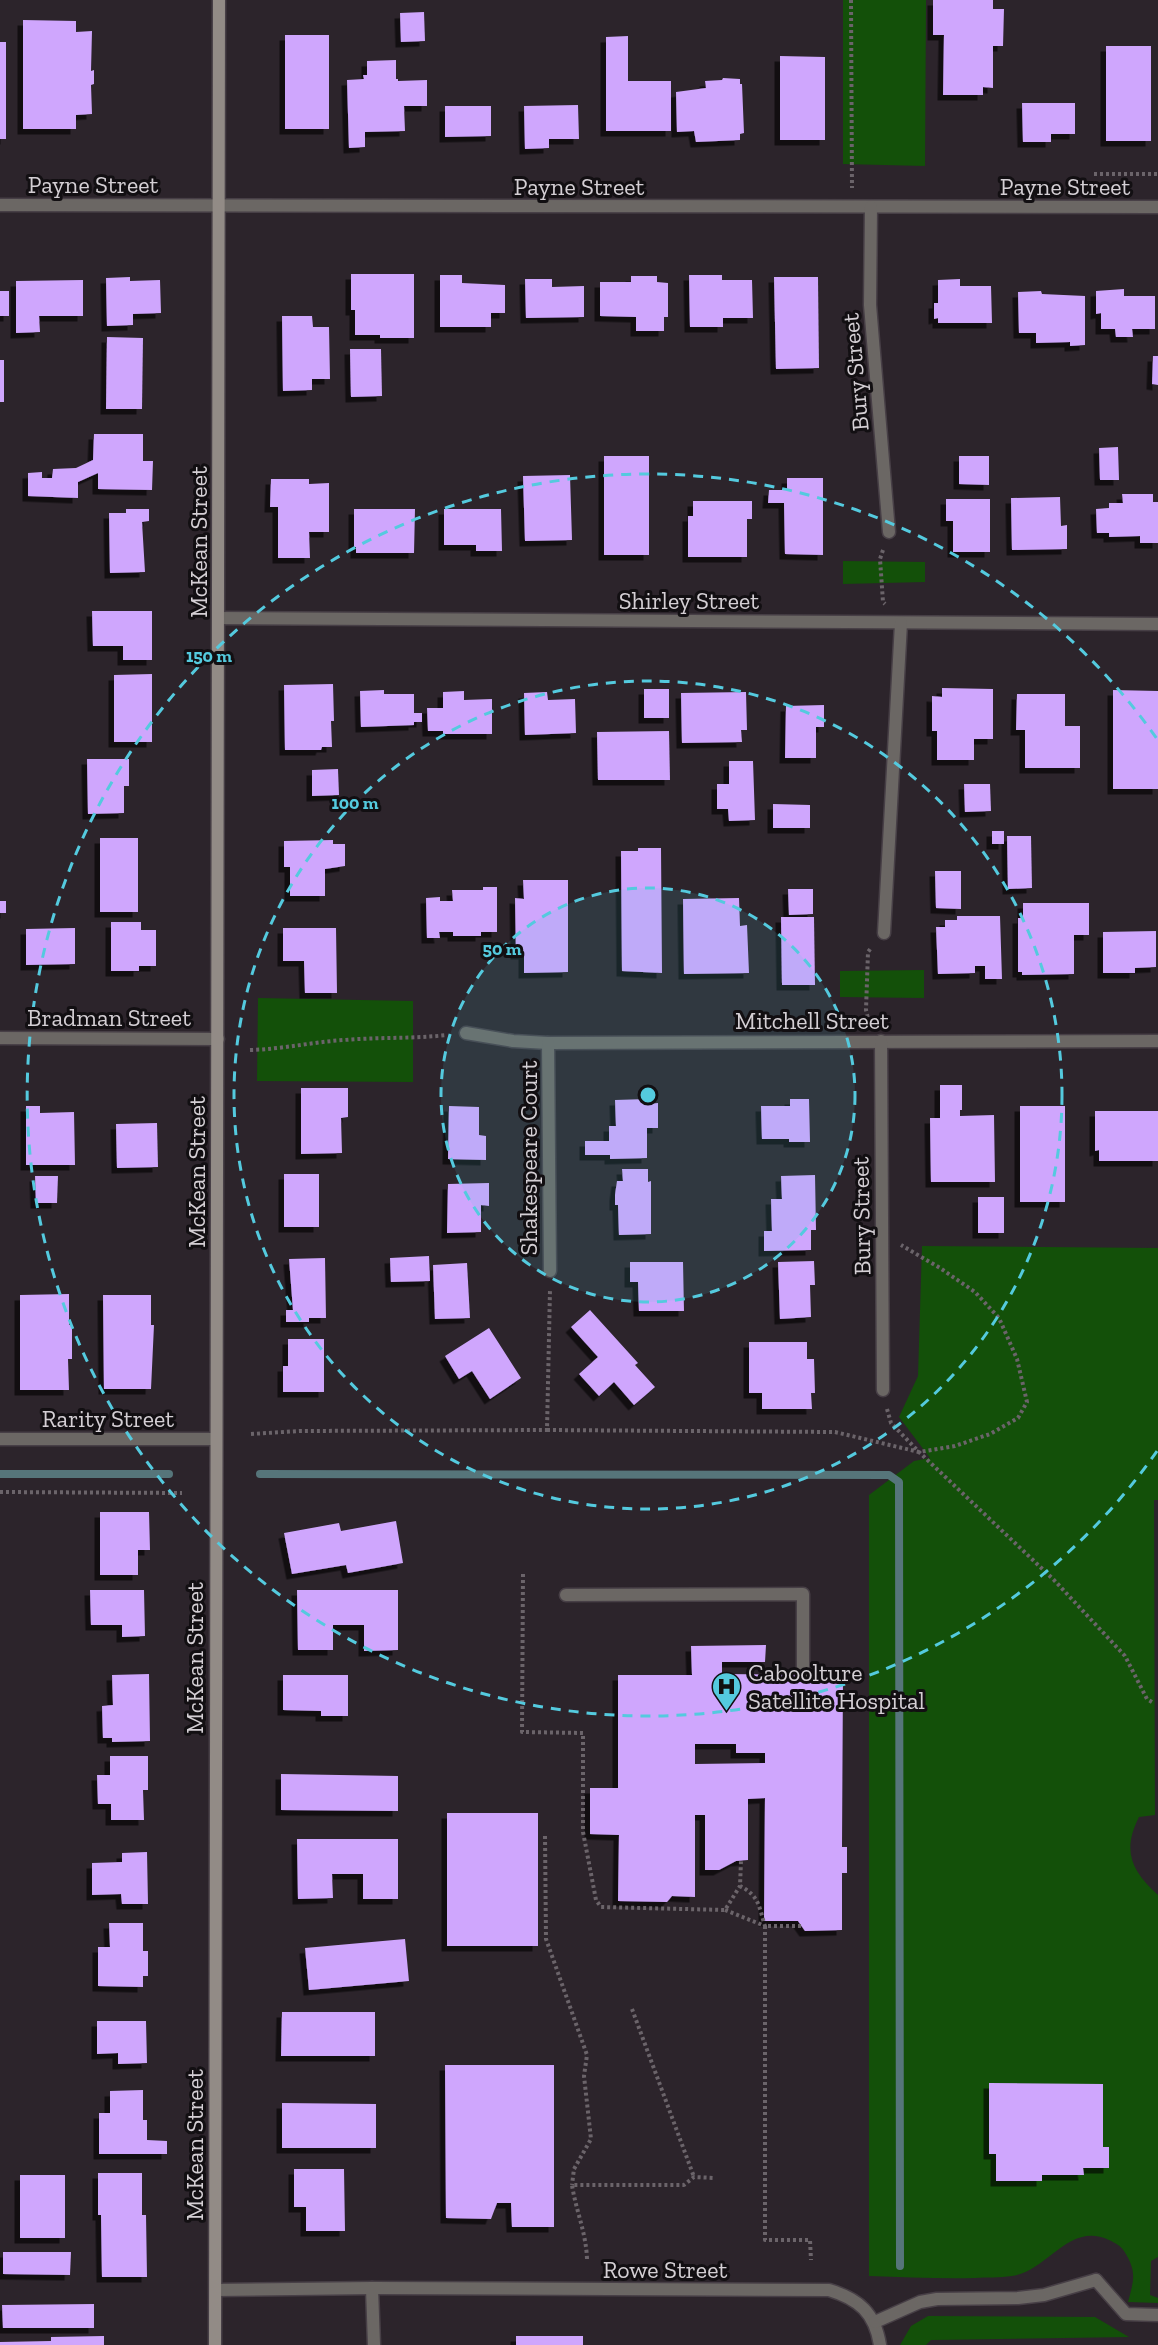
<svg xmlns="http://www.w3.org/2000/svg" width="1158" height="2345" viewBox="0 0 1158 2345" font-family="'Zilla Slab',serif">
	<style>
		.green { fill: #135009 }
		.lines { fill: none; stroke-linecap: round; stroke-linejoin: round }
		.stream { stroke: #56757a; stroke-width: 8 }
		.building { fill: #cfa6fd; fill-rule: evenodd; filter: url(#shadow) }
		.service-casing { stroke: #473f46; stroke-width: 15 }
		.minor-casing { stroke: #473f46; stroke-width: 15 }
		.secondary-casing { stroke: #473f46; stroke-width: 15 }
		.path { stroke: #6b646a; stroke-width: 4; stroke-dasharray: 3 3; stroke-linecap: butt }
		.service { stroke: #6b6764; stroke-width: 12 }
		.minor { stroke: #6b6764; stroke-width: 12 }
		.secondary { stroke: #928b86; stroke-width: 12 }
		.ring { fill: none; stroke: #54cade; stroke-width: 3; stroke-dasharray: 10 8 }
		.labels { text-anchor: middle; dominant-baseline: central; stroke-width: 6; stroke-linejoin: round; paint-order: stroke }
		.street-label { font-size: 24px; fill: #d4cfd4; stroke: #120f12 }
		.poi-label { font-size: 24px; fill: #d4cfd4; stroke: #120f12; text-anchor: start }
		.centre { fill: #54cade; stroke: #120f12; stroke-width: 3 }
		.ring-label { font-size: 18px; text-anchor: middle; font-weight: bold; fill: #54cade; stroke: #120f12; stroke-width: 6; stroke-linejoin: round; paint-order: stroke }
	</style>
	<defs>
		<filter id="shadow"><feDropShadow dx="-5.5" dy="5.5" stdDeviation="0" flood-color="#0009"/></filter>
	</defs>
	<rect width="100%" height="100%" fill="#2c242b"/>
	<g class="green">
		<path d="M843 0H926L925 166 843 164Z"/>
		<path d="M843 561 925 562V582L843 584Z"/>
		<path d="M924 970V998L840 997V971Z"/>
		<path d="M258 998 413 1001V1082L257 1081Z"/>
		<path d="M922 1246 1158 1248V1500H1154L1155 1815 1139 1817C1122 1851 1131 1870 1158 1895V2257L1151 2261 1150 2295 1158 2298V2303L1128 2302C1134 2280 1137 2271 1124 2251 1120 2245 1115 2243 1109 2240 1069 2221 1048 2271 1012 2276 1000 2278 987 2277 975 2278 939 2279 905 2277 869 2276V1495L914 1461 930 1458 899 1417 918 1376Z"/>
		<path d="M928 2316 1095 2317 1129 2337 931 2340 926 2345H900L911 2326Z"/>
	</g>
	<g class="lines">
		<g class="stream">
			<path d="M0 1474H169"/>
			<path d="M260 1474 889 1475 899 1482 900 2266"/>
		</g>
	</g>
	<g class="building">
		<path d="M933 0H993V9H1004L1003 46H993V88L983 87V95H943L944 35H933Z"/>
		<path d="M424 12 425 41 401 42 400 13Z"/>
		<path d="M23 20 76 21V32L92 31 91 71 94 70V84L91 85 92 114 76 115V129H23Z"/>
		<rect x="285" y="35" width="44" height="94"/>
		<path d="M628 36V81H671V131H606V37Z"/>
		<rect x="0" y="42" width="6" height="97"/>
		<rect x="1106" y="46" width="45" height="95"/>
		<path d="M780 56 825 57V140H780Z"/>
		<path d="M396 60V79H398V81L427 80V106H404L405 131 365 132V147L349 148 347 80 364 79 363 75H367V61Z"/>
		<path d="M723 78 740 79V84H742L744 133 740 134V140L696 142 694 131 677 132 676 92 706 88 705 81 722 80Z"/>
		<path d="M1022 103H1075V134H1051V142H1023Z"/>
		<path d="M578 105 579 139H549V148L525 149 524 106Z"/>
		<path d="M445 106H491V136L445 137Z"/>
		<path d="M351 274H414V338H380V335H355V310H351Z"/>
		<path d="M440 275H462V283L505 285V313H491V327H440Z"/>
		<path d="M689 275H722V280H752L753 318H723V327H690Z"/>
		<path d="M631 276H657V282L668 283V317H664V331H636V317L600 316V282H631Z"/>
		<path d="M130 277V281L160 280 161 313 133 314V325L107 326 106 278Z"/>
		<path d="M774 277H818L819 368 776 369Z"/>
		<path d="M525 279H552V287L584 286V317L526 318Z"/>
		<path d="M960 279V286H991L992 323H938V318L934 319V303H938V280Z"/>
		<path d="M83 280V316H39L40 332 16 333V281Z"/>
		<path d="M1124 289V296H1155V329H1132L1133 337H1116L1115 329H1101V313L1096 314V291Z"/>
		<rect x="0" y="291" width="9" height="25"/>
		<path d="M1041 291 1042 294 1085 296V345L1070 346V342L1036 343V333H1019L1018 292Z"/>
		<path d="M282 316H312L313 327H329L330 379H312V390L283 391Z"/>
		<path d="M107 337 143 338 142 409H106Z"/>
		<path d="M350 349H381L382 396 351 397Z"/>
		<path d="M1153 356H1158V385L1152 384Z"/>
		<rect x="0" y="360" width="4" height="42"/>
		<path d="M94 434H143V461H153L152 490 98 489V473L78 482V498L28 496V473L42 472V478H52L53 469 76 468 93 460Z"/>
		<path d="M1118 447 1119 480H1100L1099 448Z"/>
		<rect x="604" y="456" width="45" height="99"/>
		<path d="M959 456H989V485L959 484Z"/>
		<path d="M570 475 572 540 525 541 523 476Z"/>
		<path d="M787 478H823V555L785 554 784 503H768L769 490H787Z"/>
		<path d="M271 479H309V484L329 483V532H309L310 558H278V507H270Z"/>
		<path d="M1122 494H1153V502H1158V543H1140V536L1109 537V533H1097L1096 509 1109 508V503H1123Z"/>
		<path d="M1060 497 1061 526 1067 525V549L1012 550 1011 498Z"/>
		<path d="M946 499H990V552H953V521H946Z"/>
		<path d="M693 501H752V519H747V557H688V516H693Z"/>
		<path d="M126 509H149V521L142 522 145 572 110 573 109 513H126Z"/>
		<path d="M354 509H415L414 553H356V547H354Z"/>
		<path d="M444 509H501L502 551H476V545H444Z"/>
		<path d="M92 611H152V660H123V646H93Z"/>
		<path d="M152 674V742H114V675Z"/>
		<path d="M333 684 334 721H331L332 747H322L321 750H285L284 685Z"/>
		<path d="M942 688 993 689V739H974V760H937V731H932V696L942 697Z"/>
		<rect x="644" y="689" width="25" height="29"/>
		<path d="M384 690V694H414V713H422V722H414V725L361 727 360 691Z"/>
		<path d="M1113 690 1158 691V789H1113Z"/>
		<path d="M464 691V700L492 699V734H443V731H428L427 708H443V692Z"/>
		<path d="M547 692 548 700 575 699 576 733 525 735 524 693Z"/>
		<path d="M746 692 747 730H741L742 742 682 743 681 693Z"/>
		<path d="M1017 694H1065V726H1080V768H1025V730H1016Z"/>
		<path d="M824 705V727H816V758H785L786 706Z"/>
		<path d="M669 731 670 780H598L597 732Z"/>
		<path d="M87 759H129V786H124V813L88 814Z"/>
		<path d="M729 761H753L755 820 729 821 728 809H717V784H729Z"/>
		<path d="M338 769 339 795 312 796V770Z"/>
		<path d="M964 784H990L991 811 965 812Z"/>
		<path d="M773 804 810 805V828H773Z"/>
		<rect x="992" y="831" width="12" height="13"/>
		<path d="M1007 836H1031L1032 888 1008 889Z"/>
		<rect x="100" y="838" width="38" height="74"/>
		<path d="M333 840V844H345V866L325 869V896H290V867H284V841Z"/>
		<path d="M638 848H661L662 973 622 971 621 851H638Z"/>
		<path d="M935 871H961V909L936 908Z"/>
		<path d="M523 880H568V972L524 973V954H516L515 898 524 899Z"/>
		<path d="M483 887H497V932H481V936H453V932H439L440 938H427L426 898 440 897V901H453L452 890H483Z"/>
		<path d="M788 889H813V914L789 915Z"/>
		<path d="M739 898 740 926 747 925 749 973 684 974 683 899Z"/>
		<rect x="0" y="901" width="6" height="12"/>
		<path d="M1023 903H1089V935H1074V974L1022 975V972H1018V918H1023Z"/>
		<path d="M957 916H1000L1002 979H985V966H975V973L938 974 936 927H945V920H957Z"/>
		<path d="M781 917H814L815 985H782Z"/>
		<path d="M111 922H141V930H156V966H139V971H111Z"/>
		<path d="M75 928V964L26 965V929Z"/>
		<path d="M283 928H336L337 993H305L304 961H283Z"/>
		<path d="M1156 931V967L1135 968V973H1103V932Z"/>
		<path d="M940 1085H962V1110H960V1116L994 1115 995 1182H931L930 1118H940Z"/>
		<path d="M301 1088H348V1117L341 1118 342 1153 301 1154Z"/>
		<path d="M647 1099V1104L658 1103V1128H647V1158L610 1159V1155H585V1141H609V1126H616L615 1100Z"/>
		<path d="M790 1099H809L810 1142H789V1139H762L761 1106H790Z"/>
		<path d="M26 1106H40V1113L74 1112 75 1165H26Z"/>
		<path d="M449 1106 479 1107V1135L486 1136V1160L448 1159Z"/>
		<rect x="1020" y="1106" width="45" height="96"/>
		<path d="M1095 1111H1158V1161H1099V1150L1095 1151Z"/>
		<path d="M157 1123 158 1167 117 1168 116 1124Z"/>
		<path d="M622 1169H648V1182L651 1181V1234L619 1235 618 1205H615V1195L617 1181H623Z"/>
		<rect x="284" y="1174" width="35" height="53"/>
		<path d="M815 1175 816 1230H811V1250L764 1251V1231H772L771 1199H782L781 1176Z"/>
		<path d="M35 1176H58L57 1203H36Z"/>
		<path d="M489 1183V1206L481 1205V1232L447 1233 448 1184Z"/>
		<rect x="978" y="1197" width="26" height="36"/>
		<path d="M429 1256 430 1281 391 1282 390 1258Z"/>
		<path d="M325 1258 326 1318H309V1322H286V1310H293L289 1259Z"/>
		<path d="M814 1261 815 1285H810L811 1317 780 1319 778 1262Z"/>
		<path d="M630 1262H683L684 1311H639L638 1282H630Z"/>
		<path d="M467 1263 470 1318 435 1319 433 1265Z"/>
		<path d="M69 1294V1325H72V1359H68L69 1390H20V1295Z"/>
		<path d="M103 1295H151V1325H154L151 1389H104Z"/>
		<path d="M590 1310 638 1363 635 1365 655 1387 634 1405 614 1382 599 1396 579 1374 598 1357 571 1327Z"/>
		<path d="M489 1328 521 1378 490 1399 472 1371 459 1379 445 1356Z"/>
		<path d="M288 1339H324V1392H283V1366H288Z"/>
		<path d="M749 1342H807V1359H814L815 1393H811L812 1409H762V1393H749Z"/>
		<path d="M100 1512H149L150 1550H138V1575H100Z"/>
		<path d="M396 1521 403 1563 348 1573 346 1565 292 1574 284 1533 339 1523 341 1531Z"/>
		<path d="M90 1590H144L145 1636 122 1637V1625H91Z"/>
		<path d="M297 1590H398V1650L364 1651V1625H333V1650H298Z"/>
		<path d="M766 1645 765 1662H722V1674L843 1675 842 1847H847V1873H842V1930L805 1931 798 1921H764L765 1798 748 1799V1860L736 1861 719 1870H705V1815H695V1897L672 1896 667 1902 618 1901 619 1835 590 1834V1788H618V1675H692L691 1646ZM695 1744H736V1753H765V1763L695 1764Z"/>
		<path d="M149 1674 150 1741 112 1742V1738H103L102 1706 113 1705 112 1675Z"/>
		<path d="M283 1675H348V1716H321V1711L283 1710Z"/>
		<path d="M110 1756H148V1790H143L144 1820H111V1804H98L97 1775H110Z"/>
		<path d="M281 1774 398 1776V1811L281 1810Z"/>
		<rect x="447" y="1813" width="91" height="133"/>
		<path d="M297 1839H398V1899H363V1874H332L333 1898 298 1899Z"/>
		<path d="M147 1852 148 1904H122L121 1894 92 1895V1863L122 1862V1853Z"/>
		<path d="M109 1923H143V1951H148V1976H143V1987L98 1986V1947H110Z"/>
		<path d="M405 1939 409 1981 309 1990 305 1948Z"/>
		<path d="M282 2012H375V2056H281Z"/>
		<path d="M97 2021H146L147 2063 118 2064V2053L97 2054Z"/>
		<path d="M445 2065H554V2227H512L511 2203H497L491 2219 446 2218Z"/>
		<path d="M989 2083 1103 2084V2147H1109V2168H1083L1084 2175H1042V2181H996V2154H989Z"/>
		<path d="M143 2090V2120H147V2140L167 2141V2154H99V2113H110V2091Z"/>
		<path d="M282 2103 376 2104V2148H282Z"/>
		<path d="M294 2169H344L345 2231H306V2207H294Z"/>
		<path d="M98 2173H142V2215H146L147 2277H102L101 2215H98Z"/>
		<rect x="20" y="2175" width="45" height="63"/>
		<path d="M3 2252H71L70 2275 3 2274Z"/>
		<path d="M94 2304V2328H3L2 2305Z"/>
		<path d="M104 2336V2345H0V2342L51 2341V2337Z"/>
		<rect x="516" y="2336" width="67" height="9"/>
	</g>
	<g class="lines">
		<defs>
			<g id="service">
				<path d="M566 1595 803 1594V1675"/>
				<path d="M1096 2280 1126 2314 1158 2315"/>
				<path d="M372 2288 374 2345"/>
			</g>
			<g id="minor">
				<path d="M0 205 1158 207"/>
				<path d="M871 207 870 305 889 532"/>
				<path d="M219 618 1158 624"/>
				<path d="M884 933 901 623"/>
				<path d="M466 1033 513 1041 548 1043 1158 1041"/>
				<path d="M0 1038 218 1039"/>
				<path d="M881 1041 883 1390"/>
				<path d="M548 1043 550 1271"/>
				<path d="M0 1439H216"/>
				<path d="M216 2290 372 2288 829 2290C859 2299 875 2313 880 2345"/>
				<path d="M875 2322 920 2302 937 2299 1018 2298 1044 2295 1096 2280"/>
			</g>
			<path id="secondary" d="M215 2345 219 0"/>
		</defs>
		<use href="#service" class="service-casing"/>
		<use href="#minor" class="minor-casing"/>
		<use href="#secondary" class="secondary-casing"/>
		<g class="path">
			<path d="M851 0 852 188"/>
			<path d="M1094 174H1158"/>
			<path d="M883 550 880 559 883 602 885 604"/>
			<path d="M869 1023 866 1010 868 952 871 948"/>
			<path d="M250 1050C284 1049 312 1042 344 1040 378 1037 412 1039 447 1035"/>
			<path d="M887 1409 891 1423 919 1452 1054 1580 1125 1656 1147 1699 1152 1702"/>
			<path d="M547 1430 835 1432 919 1452 955 1446 990 1434 1018 1418 1027 1402 1017 1359 999 1318 975 1292 940 1268 901 1245"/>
			<path d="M251 1434 299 1431 547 1430 550 1290"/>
			<path d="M0 1492 182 1493"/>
			<path d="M523 1574 522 1732 583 1733V1832L596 1900 601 1907 725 1910 740 1886"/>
			<path d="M545 1836 546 1939 587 2055 584 2076 591 2139 574 2169 572 2185"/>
			<path d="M725 1910 765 1926C759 1908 760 1896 740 1886L741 1861"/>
			<path d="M801 1926H765V2240H810L811 2260"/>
			<path d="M632 2009 694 2177"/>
			<path d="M587 2259C586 2232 576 2211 572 2185H684L694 2177 715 2178"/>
		</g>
		<use href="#service" class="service"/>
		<use href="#minor" class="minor"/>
		<use href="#secondary" class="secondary"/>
	</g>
	<circle cx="648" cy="1095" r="207" fill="#54cade" fill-opacity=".12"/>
	<g class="ring">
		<circle cx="648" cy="1095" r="207"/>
		<circle cx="648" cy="1095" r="414"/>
		<path d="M1157 1451A621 621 0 1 1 1157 739"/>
	</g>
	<defs>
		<symbol id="hospital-pin" viewBox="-11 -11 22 30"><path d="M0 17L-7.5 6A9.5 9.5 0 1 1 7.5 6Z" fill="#54cade" stroke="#120f12"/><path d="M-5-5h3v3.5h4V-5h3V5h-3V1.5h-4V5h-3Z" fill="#111"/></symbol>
	</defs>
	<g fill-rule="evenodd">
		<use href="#hospital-pin" x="710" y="1670" width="33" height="45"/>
	</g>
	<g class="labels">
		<g class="street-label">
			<text x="93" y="184">Payne Street</text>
			<text x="579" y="186">Payne Street</text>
			<text x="1065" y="186">Payne Street</text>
			<text transform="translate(855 372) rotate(-95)">Bury Street</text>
			<text transform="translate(198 542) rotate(-90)">McKean Street</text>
			<text x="689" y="600">Shirley Street</text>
			<text x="109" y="1017">Bradman Street</text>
			<text x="812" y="1020">Mitchell Street</text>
			<text transform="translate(528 1158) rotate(-90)">Shakespeare Court</text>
			<text transform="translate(196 1172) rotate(-90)">McKean Street</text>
			<text transform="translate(861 1216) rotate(-91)">Bury Street</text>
			<text x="108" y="1418">Rarity Street</text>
			<text transform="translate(194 1658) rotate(-90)">McKean Street</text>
			<text transform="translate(194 2145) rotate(-90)">McKean Street</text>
			<text x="665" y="2269">Rowe Street</text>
		</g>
		<g class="poi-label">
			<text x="748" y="1672">Caboolture<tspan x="748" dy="28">Satellite Hospital</tspan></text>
		</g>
	</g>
	<circle cx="648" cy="1095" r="9" class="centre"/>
	<g class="ring-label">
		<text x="209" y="662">150 m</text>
		<text x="355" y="809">100 m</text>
		<text x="502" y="955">50 m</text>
	</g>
</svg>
